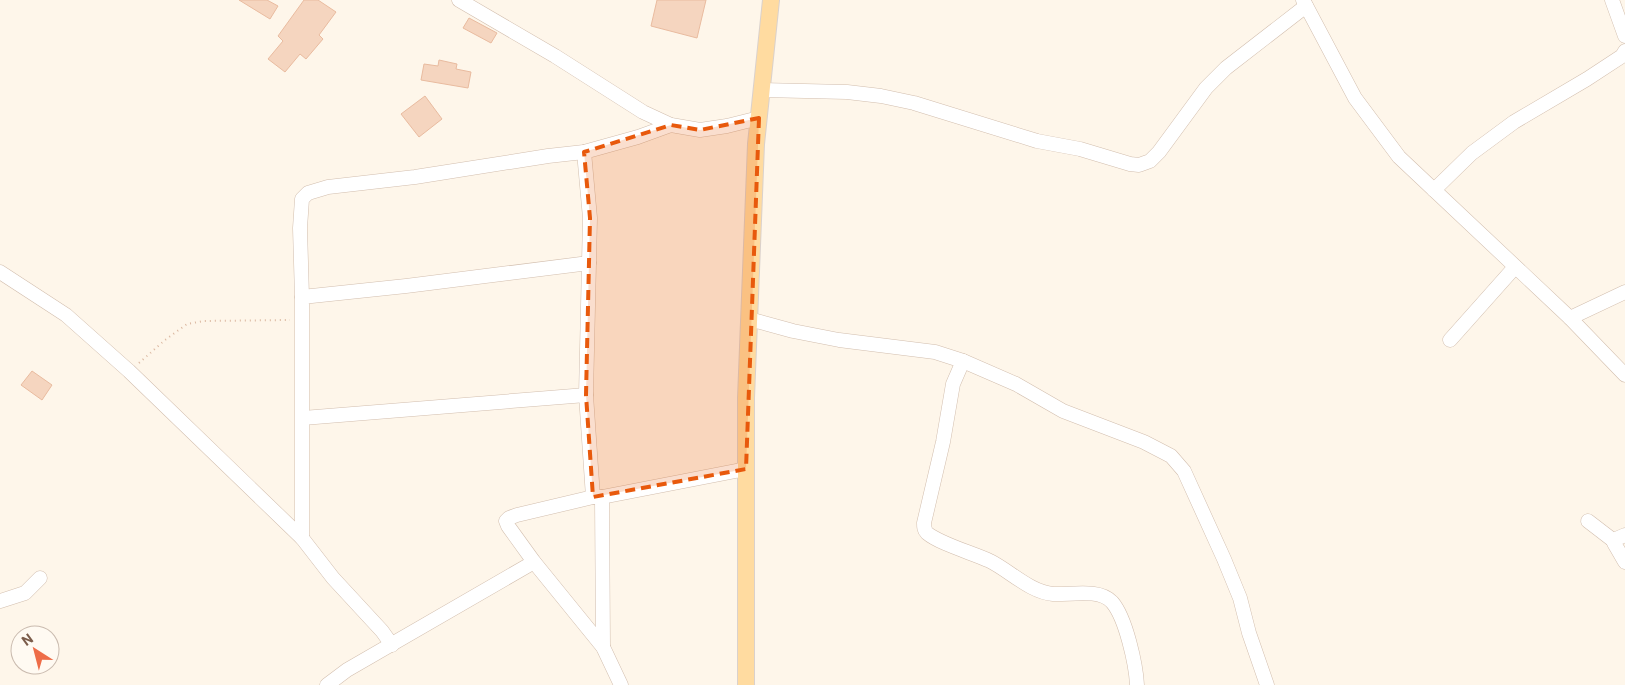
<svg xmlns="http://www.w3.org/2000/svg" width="1625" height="685" viewBox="0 0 1625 685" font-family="Roboto,sans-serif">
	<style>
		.building { fill: #f5d5bf; stroke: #e9bb9f }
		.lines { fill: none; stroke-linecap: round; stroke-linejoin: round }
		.minor-casing { stroke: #d2beae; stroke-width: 15 }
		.major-casing { stroke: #dad1cc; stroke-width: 18 }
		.path { stroke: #dbb8a1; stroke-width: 2; stroke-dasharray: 1 4; stroke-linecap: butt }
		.minor { stroke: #fff; stroke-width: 14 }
		.major { stroke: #ffdba0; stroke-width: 16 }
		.marked { fill: #e8590c; fill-opacity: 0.2; stroke: #e8590c; stroke-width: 4; stroke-dasharray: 10 6; stroke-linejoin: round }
	</style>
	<rect width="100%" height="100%" fill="#fef6ea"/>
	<g class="building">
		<path d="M239 0H267L278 6 270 19Z"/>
		<path d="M304 0H318L336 12 319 35 323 39 306 59 300 54 285 72 268 59 283 41 278 36Z"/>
		<path d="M657 0H706L697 38 651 26Z"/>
		<path d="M469 18 497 33 491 43 463 28Z"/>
		<path d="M439 60 457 64 456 69 471 72 468 88 421 80 424 64 438 66Z"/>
		<path d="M425 96 442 119 419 137 401 114Z"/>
		<path d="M32 371 52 385 42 400 21 385Z"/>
	</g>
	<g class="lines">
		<defs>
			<g id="minor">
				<path d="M459 0 555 56 643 112 671 125 700 130 727 126 759 118"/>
				<path d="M1303 0 1355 98 1399 157 1570 318 1625 375"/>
				<path d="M1612 0 1625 36"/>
				<path d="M761 90 847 92 881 96 914 103 1037 141 1080 149 1130 164 1139 165 1150 161 1159 152 1206 88 1226 68 1306 6"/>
				<path d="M584 152 590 218 586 395 593 497"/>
				<path d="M1434 190 1472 153 1514 122 1587 79 1622 56 1625 51"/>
				<path d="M0 272 66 315 129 371 302 538 333 578 382 631 392 645"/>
				<path d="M302 297 300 228 302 199 308 193 328 187 415 177 548 156 584 152 638 137 671 125"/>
				<path d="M1570 318 1625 292"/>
				<path d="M749 319 793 331 839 340 935 352 963 361 1016 384 1063 411 1144 442 1171 456 1184 471 1224 559 1240 598 1249 633 1267 685"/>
				<path d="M1450 340 1515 267"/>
				<path d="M963 361 953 384 943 442 924 523C924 527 924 530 927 533 940 544 973 553 990 561 1010 571 1030 592 1053 594 1070 595 1099 588 1112 602 1126 618 1136 665 1137 685"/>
				<path d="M303 418 586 395"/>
				<path d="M602 497 603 647"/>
				<path d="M1588 521 1614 541"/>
				<path d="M1625 535 1616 539 1614 543 1625 562"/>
				<path d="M302 538V297L406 286 589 263"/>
				<path d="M0 601 25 593 40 578"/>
				<path d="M327 685 347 670 534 562"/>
				<path d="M621 685 603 647 534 562 508 526 506 521 509 518 517 515 593 497H602L746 469"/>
			</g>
			<path id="major" d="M746 685V398L756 144 771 0"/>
		</defs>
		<use href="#minor" class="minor-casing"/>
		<use href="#major" class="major-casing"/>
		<path class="path" d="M139 363 165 340 187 324 204 321 290 320"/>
		<use href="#minor" class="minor"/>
		<use href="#major" class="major"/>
	</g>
	<path class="marked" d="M759 118 746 469 593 497 586 395 590 218 584 152 671 125 700 130Z"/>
	<g transform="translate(35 650) rotate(324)"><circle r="24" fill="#fffaf2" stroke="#cabbaf"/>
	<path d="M0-4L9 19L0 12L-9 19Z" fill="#ee6d48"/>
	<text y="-8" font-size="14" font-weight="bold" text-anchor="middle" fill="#7b5c4a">N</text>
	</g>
</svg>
